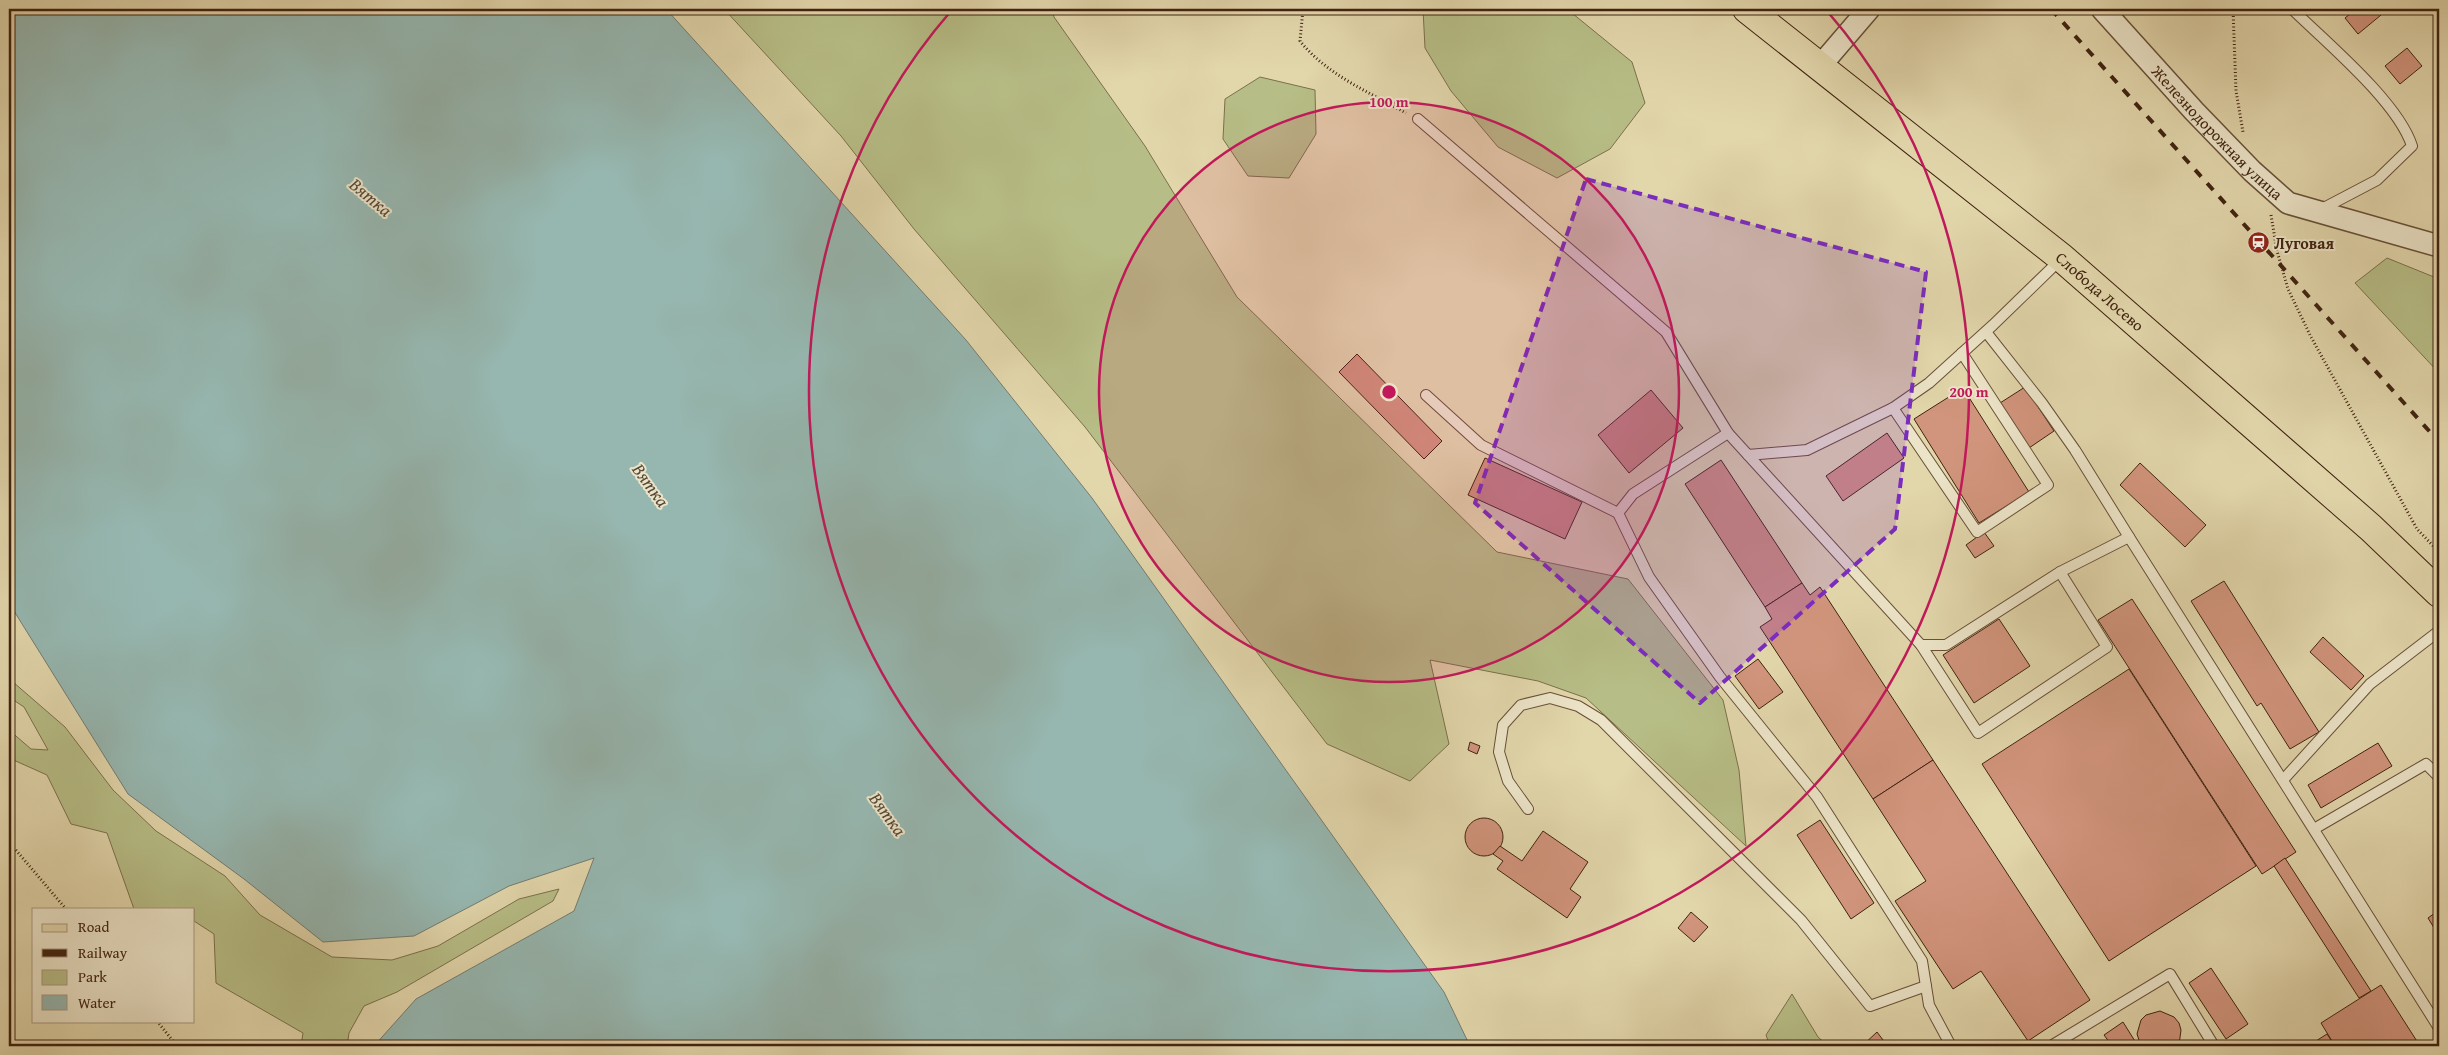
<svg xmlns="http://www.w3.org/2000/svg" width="2448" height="1055" viewBox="0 0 2448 1055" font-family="'Gentium Book Plus',serif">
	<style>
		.green { fill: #b7bd86; stroke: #7c704b }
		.water { fill: #96b7b0; stroke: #747c70 }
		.building { fill: #d1947c; stroke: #402310 }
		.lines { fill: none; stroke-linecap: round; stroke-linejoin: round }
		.service-casing { stroke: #685037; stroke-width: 12 }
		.minor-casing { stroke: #685037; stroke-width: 24 }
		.primary-casing { stroke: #402310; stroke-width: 30 }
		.path { stroke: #402310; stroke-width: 3; stroke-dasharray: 1 2.5; stroke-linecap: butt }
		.service { stroke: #ece4c8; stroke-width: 10 }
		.minor { stroke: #ece4c8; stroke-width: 21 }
		.primary { stroke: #e2d6ab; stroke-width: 28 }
		.rail { stroke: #402310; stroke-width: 4; stroke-dasharray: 9 9; stroke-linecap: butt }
		.marked { fill: #7b2cbf; fill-opacity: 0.2; stroke: #7b2cbf; stroke-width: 4; stroke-dasharray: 10 6; stroke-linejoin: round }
		.ring { fill: none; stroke: #c2185b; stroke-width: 2.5 }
		.labels { text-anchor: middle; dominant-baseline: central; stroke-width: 4; stroke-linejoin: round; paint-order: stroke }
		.street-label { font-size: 16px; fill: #402310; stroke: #ece4c8 }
		.poi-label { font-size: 16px; font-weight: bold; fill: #402310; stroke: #ece4c8; text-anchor: start }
		.water-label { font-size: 18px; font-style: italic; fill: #564838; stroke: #ece4c8 }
		.centre { fill: #c2185b; stroke: #ece4c8; stroke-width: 2.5 }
		.ring-label { font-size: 15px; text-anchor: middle; font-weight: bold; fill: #c2185b; stroke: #ece4c8; stroke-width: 4; stroke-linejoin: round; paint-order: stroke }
	</style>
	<rect width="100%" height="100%" fill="#e2d6ab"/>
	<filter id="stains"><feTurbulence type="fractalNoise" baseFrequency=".004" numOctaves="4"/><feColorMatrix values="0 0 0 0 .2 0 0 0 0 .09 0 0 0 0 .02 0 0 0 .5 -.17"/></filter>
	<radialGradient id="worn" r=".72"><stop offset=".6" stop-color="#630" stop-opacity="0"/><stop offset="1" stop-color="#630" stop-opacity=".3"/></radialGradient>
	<g class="green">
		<path d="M724 9H1052L1054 17 1145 146 1237 297 1497 552 1628 579 1723 700 1739 770 1746 846 1586 698 1538 681 1430 660 1449 744 1410 781 1327 744 1085 427 914 229 841 136Z"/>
		<path d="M1423 9H1567L1632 62 1645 103 1610 149 1557 178 1498 147 1451 91 1425 48Z"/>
		<path d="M1260 77 1315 90 1316 134 1289 178 1248 176 1223 139 1225 99Z"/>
		<path d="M2387 258 2439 279V373L2355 283Z"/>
		<path d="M9 675 13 682 65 727 113 790 156 831 225 876 260 915 332 957 392 960 438 946 519 899 559 889 553 901 397 992 364 1006 349 1033 347 1046H301L303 1033 216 983 214 934 194 921V909H134L107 833 71 824 47 775 9 758V730L31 749 48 750 24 707 9 697Z"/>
		<path d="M1792 994 1818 1037 1828 1046H1770L1766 1035Z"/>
	</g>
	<path class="water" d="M9 9H666L966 340 1092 498 1444 992 1470 1046H374L416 999 574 911 594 858 509 886 414 936 323 942 244 879 128 794 9 603Z"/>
	<g class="building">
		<path d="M2356 9H2375L2381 15 2358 34 2345 18Z"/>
		<path d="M2407 48 2422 66 2400 84 2385 66Z"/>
		<path d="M1357 354 1442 441 1424 459 1339 372Z"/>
		<path d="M2025 387 2054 431 2029 448 2000 403Z"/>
		<path d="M1963 388 2029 492 1979 523 1914 419Z"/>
		<path d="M1651 390 1683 428 1629 473 1598 435Z"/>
		<path d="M1887 433 1904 458 1843 501 1826 476Z"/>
		<path d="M1485 458 1582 502 1565 539 1468 495Z"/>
		<path d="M1721 460 1802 583 1765 607 1685 484Z"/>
		<path d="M2140 463 2206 525 2185 547 2120 485Z"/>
		<path d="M1984 532 1994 546 1975 558 1966 545Z"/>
		<path d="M2224 581 2319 732 2290 749 2261 703 2257 706 2191 601Z"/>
		<path d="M1802 583 1810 595 1820 587 1933 760 1873 799 1760 627 1772 619 1765 607Z"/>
		<path d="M2132 599 2296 852 2262 874 2098 620Z"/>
		<path d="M1999 619 2030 666 1974 703 1943 655Z"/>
		<path d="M2323 637 2364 676 2351 690 2310 652Z"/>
		<path d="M1758 659 1783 692 1759 709 1735 676Z"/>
		<path d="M2129 669 2256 866 2109 961 1982 764Z"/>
		<path d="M1470 742 1480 746 1477 754 1468 750Z"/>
		<path d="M2378 743 2392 766 2321 808 2308 785Z"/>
		<path d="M1933 760 2090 1000 2028 1041 1981 971 1953 989 1895 901 1926 881 1873 799Z"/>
		<circle cx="1484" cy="837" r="19"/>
		<path d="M1820 820 1874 903 1851 919 1797 835Z"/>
		<path d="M1543 831 1588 862 1570 889 1581 897 1567 918 1497 869 1503 861 1493 854 1500 846 1522 861Z"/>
		<path d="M2285 858 2371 991 2359 998 2274 866Z"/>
		<path d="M2439 910V936L2428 918Z"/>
		<path d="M1691 912 1708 927 1694 942 1678 928Z"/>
		<path d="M2211 968 2248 1024 2226 1039 2189 983Z"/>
		<path d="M2381 985 2420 1046H2335L2321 1023Z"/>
		<path d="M2160 1011 2174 1017 2179 1023 2181 1030 2179 1045 2141 1046 2137 1034 2141 1020 2146 1015Z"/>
		<path d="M2123 1022 2138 1046H2112L2104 1035Z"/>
		<path d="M1877 1032 1883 1040 1875 1046H1862Z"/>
		<path d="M2327 1034 2335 1046H2308Z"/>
	</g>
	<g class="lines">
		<defs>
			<g id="service">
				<path d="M2292 9C2326 42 2398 102 2412 146L2377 180 2318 211"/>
				<path d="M1418 119 1666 332 1728 433"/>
				<path d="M1986 332 2042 403 2075 450 2129 537"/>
				<path d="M1426 395 1481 445 1618 513"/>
				<path d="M1893 408 1977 532 2048 485 1962 353"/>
				<path d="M1748 455 1921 645H1946L2060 572 2129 537 2439 1028"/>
				<path d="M1921 645 1978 733 2107 647 2060 572"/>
				<path d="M2283 780 2370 684 2439 631"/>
				<path d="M1528 809 1508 781 1499 752 1503 725 1521 705 1550 698 1578 706 1601 720 1801 920 1870 1006 1926 986"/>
				<path d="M2314 829 2426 764 2439 777"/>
				<path d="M1951 1046 1929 1005 1922 961 1817 797 1720 677 1649 577 1618 513 1633 494 1728 433 1748 455 1807 450 1893 408 1929 383 1993 325 2060 260"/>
				<path d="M2051 1046 2170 974 2214 1046"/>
			</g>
			<g id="minor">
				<path id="s1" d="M2102 9 2194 111 2252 171 2288 203 2439 246"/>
				<path d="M1821 65 1869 9"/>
			</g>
			<g id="primary">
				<path id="s2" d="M1747 9 2062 258 2371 528 2439 593"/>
			</g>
		</defs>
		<use href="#service" class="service-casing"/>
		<use href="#minor" class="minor-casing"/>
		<use href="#primary" class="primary-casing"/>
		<g class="path">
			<path d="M1303 9 1300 41C1327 75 1369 92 1406 113"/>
			<path d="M2233 9 2236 91 2243 132"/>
			<path d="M2271 215 2277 251 2288 289 2311 337 2417 529 2439 552"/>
			<path d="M9 842 66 909"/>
			<path d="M157 1021 177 1046"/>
		</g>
		<use href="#service" class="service"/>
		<use href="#minor" class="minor"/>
		<use href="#primary" class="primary"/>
		<path class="rail" d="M2051 9 2439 442"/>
	</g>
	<path class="marked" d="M1586 179 1926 272 1895 529 1700 703 1475 503Z"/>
	<circle cx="1389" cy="392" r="290" fill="#c2185b" fill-opacity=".12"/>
	<g class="ring">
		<circle cx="1389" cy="392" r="290"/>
		<path d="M1827 11A580 580 0 1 1 951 11"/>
	</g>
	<defs>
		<symbol id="station-disc" viewBox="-11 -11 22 22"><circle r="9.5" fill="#8f2418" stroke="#ece4c8"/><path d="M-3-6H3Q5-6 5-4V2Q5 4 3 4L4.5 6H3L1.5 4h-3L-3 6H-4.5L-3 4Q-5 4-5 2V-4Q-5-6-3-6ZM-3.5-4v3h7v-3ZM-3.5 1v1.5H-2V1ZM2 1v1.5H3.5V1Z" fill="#fff"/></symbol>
	</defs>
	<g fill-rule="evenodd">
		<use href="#station-disc" x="2246" y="230" width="25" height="25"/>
	</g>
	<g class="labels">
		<g class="street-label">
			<text stroke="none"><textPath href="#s1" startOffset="169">Железнодорожная улица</textPath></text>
			<text stroke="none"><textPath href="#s2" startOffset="452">Слобода Лосево</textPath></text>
		</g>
		<g class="poi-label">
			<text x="2274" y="243">Луговая</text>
		</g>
		<g class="water-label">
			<text transform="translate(371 197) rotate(40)">Вятка</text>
			<text transform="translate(651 485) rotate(54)">Вятка</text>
			<text transform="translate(888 814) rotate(54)">Вятка</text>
		</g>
	</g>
	<circle cx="1389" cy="392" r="8" class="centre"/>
	<g class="ring-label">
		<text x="1389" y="107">100 m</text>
		<text x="1969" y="397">200 m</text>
	</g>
	<rect width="2448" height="1055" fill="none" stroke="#e2d6ab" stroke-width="30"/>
	<rect x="10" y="10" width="2428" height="1035" fill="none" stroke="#402310" stroke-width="2.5"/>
	<rect x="15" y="15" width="2418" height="1025" fill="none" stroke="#402310"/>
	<rect x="32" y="908" width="162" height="115" fill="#ece4c8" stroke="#a7977e"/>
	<rect x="42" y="924" width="25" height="8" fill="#e2d6ab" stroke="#a7977e"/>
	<text x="78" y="932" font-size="15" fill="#402310">Road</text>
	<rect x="42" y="949" width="25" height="8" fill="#402310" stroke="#a7977e"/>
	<text x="78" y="958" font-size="15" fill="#402310">Railway</text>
	<rect x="42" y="970" width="25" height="15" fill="#b7bd86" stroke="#a7977e"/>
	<text x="78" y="982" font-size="15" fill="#402310">Park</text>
	<rect x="42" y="995" width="25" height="15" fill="#96b7b0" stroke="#a7977e"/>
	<text x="78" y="1008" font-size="15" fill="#402310">Water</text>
	<rect width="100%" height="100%" filter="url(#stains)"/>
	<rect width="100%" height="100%" fill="url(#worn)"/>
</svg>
